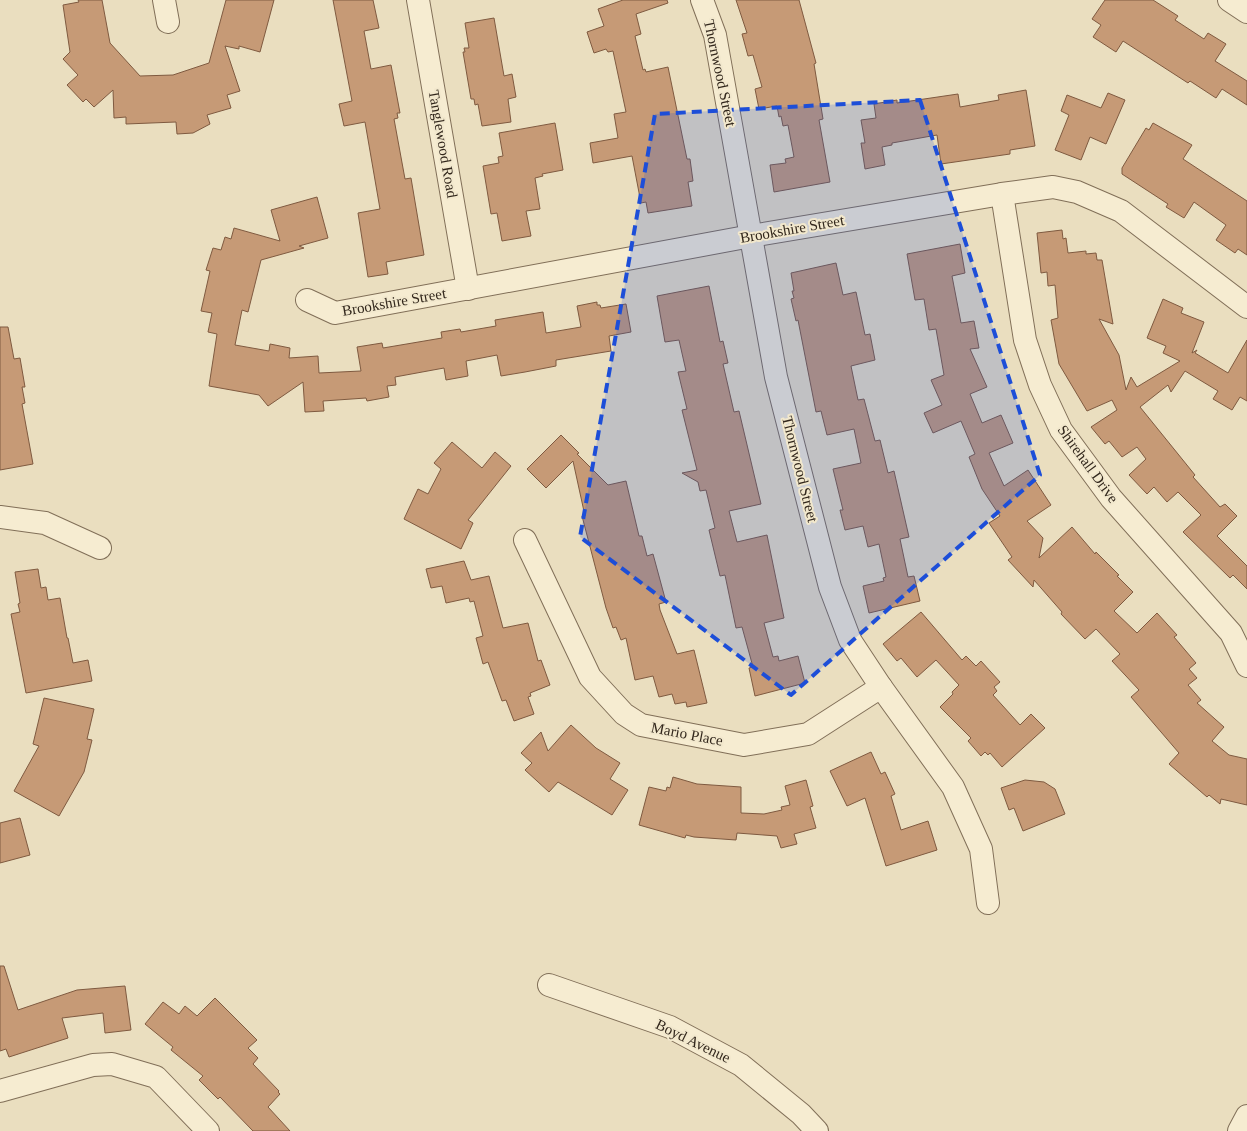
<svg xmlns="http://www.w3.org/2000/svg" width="1247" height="1131" viewBox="0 0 1247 1131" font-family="Georgia,serif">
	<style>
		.building { fill: #c69a76; stroke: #7f5a40 }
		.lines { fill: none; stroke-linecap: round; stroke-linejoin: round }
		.minor-casing { stroke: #816f58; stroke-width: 24 }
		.minor { stroke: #f6ecd1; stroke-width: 22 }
		.marked { fill: #1d4ed8; fill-opacity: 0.2; stroke: #1d4ed8; stroke-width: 4; stroke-dasharray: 10 6; stroke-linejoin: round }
		.labels { text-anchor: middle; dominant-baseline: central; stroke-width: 4; stroke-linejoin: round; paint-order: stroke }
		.street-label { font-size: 15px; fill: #32271c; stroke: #f2e8cd }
	</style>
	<rect width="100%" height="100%" fill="#eadebf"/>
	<g class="building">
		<path d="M78 0H102L110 43 140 76 173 75 209 63 226 0H274L260 52 239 46V49L225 46 240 91 227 95 231 108 207 115 210 124 193 133 177 134 176 122 126 124V117L114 118 113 90 94 107 86 99 83 102 67 85 78 75 63 59 70 52 63 5 79 2Z"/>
		<path d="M333 0H373L379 28 364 31 371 69 391 65 400 113H397L398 118 394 119 405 179 411 178 424 255 386 262 388 274 368 277 358 213 380 209 365 122 344 126 339 104 352 101Z"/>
		<path d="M623 0H667L668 3 636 14 641 34 635 36 643 70 645 69 646 72 668 67 687 159H690L693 181 688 182 692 206 648 213 646 202 641 203 632 156 593 163 590 143 618 138 614 114 626 112 613 51 608 52 606 49 594 53 587 32 604 26 598 9Z"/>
		<path d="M736 0H799L816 63 814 64 823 119 819 120 830 182 774 192 770 165 786 163 785 159 794 157 788 125 783 126 781 116 779 117 777 106 759 109 755 89 762 87 753 55 748 56 742 34 747 33Z"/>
		<path d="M1105 0H1153L1178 16 1175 20 1204 39 1208 33 1226 44 1215 61 1247 81V105L1222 89 1216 98 1190 81 1188 83 1123 41 1116 52 1093 37 1101 25 1092 19Z"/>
		<path d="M494 18 504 76 512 74 516 97 508 99 511 122 482 126 478 104 475 105 474 99H471L463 52H465L464 48H469L465 23Z"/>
		<path d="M1026 90 1035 146 1010 150V154L941 164 937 135 892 143V145L882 147 885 165 865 169 861 143H865L861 120 876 118 874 104 897 100V103L958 94 960 107 999 100 998 95Z"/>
		<path d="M1108 93 1125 100 1106 144 1090 137 1081 160 1055 150 1069 115 1061 111 1067 95 1101 108Z"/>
		<path d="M555 123 563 170 542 174 543 176 535 178 540 209 526 211 531 236 502 241 497 213 491 214 483 166 499 163 498 157 503 156 499 133Z"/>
		<path d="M1153 123 1192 145 1183 159 1247 201V255L1238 249 1235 253 1216 240 1226 225 1194 202 1184 218 1166 207 1168 204 1122 174V168L1146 128 1149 130Z"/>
		<path d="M317 197 328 238 299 246 304 248 261 260 248 312 242 310 235 345 269 351 270 344 290 348 289 358 318 356 319 373 361 371 357 347 382 343 383 348 442 338 441 332 460 329 461 332 496 326 495 320 543 312 546 333 581 327 577 306 597 302V305H600L601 308 626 304 631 332 609 336 611 351 556 360V366L525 372 501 376 497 355 466 361 468 376 446 380 444 368 395 377 396 385 387 386 389 397 367 401 366 398 323 401 324 411 305 412 303 382 268 406 259 395 209 386 217 334 208 332 212 313 201 311 210 271 206 270 213 248 221 250 225 237 231 239 234 228 280 241 271 210Z"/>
		<path d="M1062 230 1063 239 1066 238 1068 253 1086 251V254L1096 253 1097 260H1102L1113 324 1099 319 1119 355 1126 390 1131 377 1137 387 1180 361 1163 353 1166 346 1147 338 1163 299 1183 308 1181 313 1204 322 1192 353 1197 350 1195 353 1228 373 1247 340V401L1240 397 1232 410 1213 399 1218 391 1185 371 1171 392 1168 385 1140 407 1195 475 1193 477 1220 507 1225 504 1237 516 1217 536 1247 566V589L1233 575 1230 578 1183 532 1201 515 1178 492 1167 502 1154 487 1147 494 1129 475 1146 459 1137 447 1122 457 1109 441 1105 444 1091 427 1117 410 1112 400 1087 411 1059 364 1051 320 1058 318 1055 285 1048 286 1047 272 1041 273 1037 233Z"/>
		<path d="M960 244 965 273 952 276 961 323 974 321 979 348 970 349 987 387 970 394 982 423 1001 415 1013 443 989 453 1004 486 1028 470 1051 505 1027 521 1043 538 1039 558 1072 527 1095 554 1096 552 1119 575 1117 576 1133 592 1114 611 1137 633 1157 613 1177 635 1174 637 1196 663 1189 669 1197 678 1188 685 1201 700 1197 703 1224 727 1212 741 1229 755 1247 759V805L1221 799 1220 804 1209 795 1207 797 1169 764 1179 753 1131 697 1139 690 1112 661 1120 654 1096 629 1085 639 1061 614 1062 612 1034 580 1033 587 1008 560 1012 557 989 523 1000 516 982 489 969 457 975 454 961 421 933 433 924 413 942 405 931 380 944 375 936 329 929 330 924 299 915 300 907 254Z"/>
		<path d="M836 263 843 295 856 292 865 335 870 334 875 360 851 366 858 400 864 399 875 441 880 440 888 473 894 471 909 537 900 539 908 577 914 576 920 601 869 613 863 586 884 581 883 578 886 577 879 544 868 547 863 526 845 530 840 510H843L833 469 861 463 854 429 827 435 821 411 816 412 798 320 796 321 791 299 794 298 792 291H794L791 273Z"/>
		<path d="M709 286 720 342 723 341 728 363 723 364 734 412 739 411 761 504 729 511 737 542 767 535 784 618 764 623 773 657 778 656 779 661 798 656 805 683 755 696 749 668 753 667 742 627 736 628 725 575 720 576 709 530 715 528 706 490 700 491 698 482 682 473 697 470 682 410 687 409 678 372 686 371 679 340 665 342 657 296Z"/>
		<path d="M0 327H8L14 359 20 358 25 387H22L25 403 22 404 33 464 0 470Z"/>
		<path d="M561 435 579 453 577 454 608 485 626 481 639 536H642L647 556 653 554 666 602 659 604 660 610 677 654 694 650 707 703 687 707 686 702 675 704 672 694 659 697 653 676 635 680 626 638 621 640 616 627 613 628 606 608 582 516H585L573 461 546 488 527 469Z"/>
		<path d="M452 442 482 468 495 452 511 466 468 520 473 523 461 549 404 519 418 489 428 494 441 469 434 463Z"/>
		<path d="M464 561 471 580 489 576 503 628 528 623 538 661 541 660 550 685 530 693 531 696 528 697 534 714 514 721 506 700 502 701 488 662 483 664 476 638 483 636 474 601 470 602 469 598 446 603 442 586 431 588 426 569Z"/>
		<path d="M38 569 41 588 46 587 48 600 60 598 67 638H68L73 663 88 660 92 681 26 693 11 614 20 612 18 604 20 603 15 572Z"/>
		<path d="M921 612 962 660 966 656 976 666 981 661 1000 682 994 687 997 691 993 695 1020 725 1031 714 1045 728 1002 767 990 753 988 755 985 752 981 756 968 741 971 738 940 707 953 694 952 692 959 685 936 660 917 677 901 658 897 661 883 644Z"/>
		<path d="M44 698 94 709 87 739 92 740 84 772 59 816 14 791 39 746 33 744Z"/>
		<path d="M571 725 596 748 620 763 610 779 628 790 612 815 558 782 549 792 525 770 532 763 521 753 541 732 548 751Z"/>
		<path d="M871 752 881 774 885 772 895 794 891 796 901 830 928 821 937 850 886 866 865 798 847 806 830 771Z"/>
		<path d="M673 777 697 784 741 787V813L764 814 782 810 781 807 790 805 785 786 806 780 813 806 810 807 816 828 794 834 797 844 781 848 777 836 737 833 736 840 694 837 686 835 685 838 639 825 649 787 666 791 667 787 670 788Z"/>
		<path d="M1025 780 1044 782 1055 789 1065 814 1023 831 1014 808 1009 810 1001 788Z"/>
		<path d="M20 818 30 855 0 863V823Z"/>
		<path d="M0 966H4L18 1010 77 990 125 986 131 1030 105 1033 103 1013 62 1018 68 1038 9 1057 6 1049 0 1051Z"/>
		<path d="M215 998 257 1040 248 1048 258 1058 253 1064 279 1091 278 1092 280 1094 268 1107 290 1131H253L220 1097 218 1099 199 1080 203 1076 171 1050 173 1047 145 1024 163 1002 179 1014 185 1006 197 1016Z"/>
	</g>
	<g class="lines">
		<defs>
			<g id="minor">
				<path d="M164 0 168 22"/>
				<path d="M418 0 468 289"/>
				<path d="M702 0 715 35 776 377 830 587 850 640 881 687 953 787 981 849 988 903"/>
				<path d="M1229 0 1247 12"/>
				<path d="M1002 194 1025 340 1040 385 1061 430 1111 498 1231 633 1247 666"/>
				<path d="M307 300 335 313 751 236 1002 194 1053 187 1077 192 1121 211 1247 307"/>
				<path d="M0 517 45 523 100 548"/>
				<path d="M525 540 590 677 624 714 641 725 744 745 808 734 881 687"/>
				<path d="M549 985 670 1027 741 1065 801 1114 817 1131"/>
				<path d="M0 1091 93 1065 112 1064 156 1077 208 1131"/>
				<path d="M1239 1131 1247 1116"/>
			</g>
		</defs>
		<use href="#minor" class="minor-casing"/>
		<use href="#minor" class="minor"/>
	</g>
	<path class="marked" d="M920 100 1040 475 791 695 580 537 655 114Z"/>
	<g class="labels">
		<g class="street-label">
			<text transform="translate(720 73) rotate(78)">Thornwood Street</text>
			<text transform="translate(443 144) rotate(80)">Tanglewood Road</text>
			<text transform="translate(792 229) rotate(-10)">Brookshire Street</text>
			<text transform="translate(394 302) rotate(-10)">Brookshire Street</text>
			<text transform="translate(1088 464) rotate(54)">Shirehall Drive</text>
			<text transform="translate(800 469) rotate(76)">Thornwood Street</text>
			<text transform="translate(687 734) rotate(11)">Mario Place</text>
			<text transform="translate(693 1041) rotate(26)">Boyd Avenue</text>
		</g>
	</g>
</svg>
